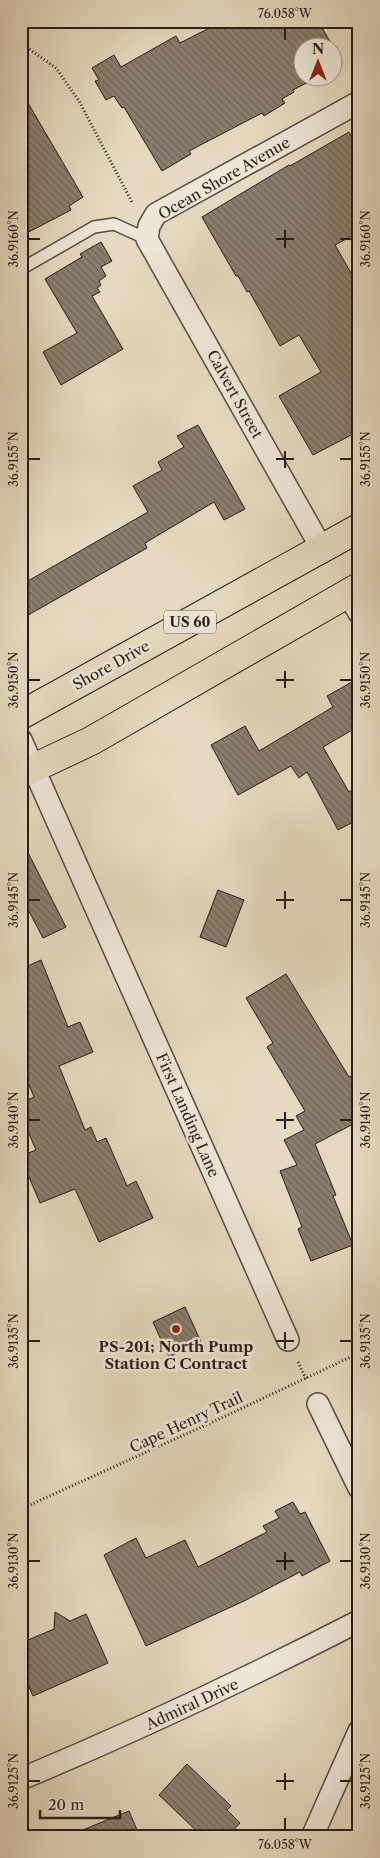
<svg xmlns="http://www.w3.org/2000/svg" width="380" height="1858" viewBox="0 0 380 1858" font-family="'Libre Caslon Text',serif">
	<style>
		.building { fill: url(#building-back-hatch); stroke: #271d14 }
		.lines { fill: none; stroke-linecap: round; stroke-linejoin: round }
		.service-casing { stroke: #564c3f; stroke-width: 14 }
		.minor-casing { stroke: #564c3f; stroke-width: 24 }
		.trunk-casing { stroke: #271d14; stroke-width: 30 }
		.path { stroke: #271d14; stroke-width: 3; stroke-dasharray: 1 2.5; stroke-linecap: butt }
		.service { stroke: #eee7d7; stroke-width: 11 }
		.minor { stroke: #eee7d7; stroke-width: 21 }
		.trunk { stroke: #e5dac1; stroke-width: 28 }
		.ticks { fill: none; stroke: #271d14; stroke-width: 2 }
		.poi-dot { fill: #8f2418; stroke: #eee7d7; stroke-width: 2 }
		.labels { text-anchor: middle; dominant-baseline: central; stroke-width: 5; stroke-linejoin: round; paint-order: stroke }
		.shield { fill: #eee7d7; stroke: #635a4e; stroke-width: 1 }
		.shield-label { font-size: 14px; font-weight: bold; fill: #271d14 }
		.street-label { font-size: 15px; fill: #271d14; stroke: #eee7d7 }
		.poi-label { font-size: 15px; font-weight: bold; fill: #271d14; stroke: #eee7d7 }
		.neatline { fill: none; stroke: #271d14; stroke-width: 2 }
		.ticks-label { font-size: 12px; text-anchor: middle; fill: #271d14 }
	</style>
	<defs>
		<pattern id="building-back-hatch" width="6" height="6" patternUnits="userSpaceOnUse" patternTransform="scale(1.25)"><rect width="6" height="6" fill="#8a7f6e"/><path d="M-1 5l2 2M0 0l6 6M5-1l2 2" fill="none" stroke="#716759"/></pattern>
	</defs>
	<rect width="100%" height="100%" fill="#e5dac1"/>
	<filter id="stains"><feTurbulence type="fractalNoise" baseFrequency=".004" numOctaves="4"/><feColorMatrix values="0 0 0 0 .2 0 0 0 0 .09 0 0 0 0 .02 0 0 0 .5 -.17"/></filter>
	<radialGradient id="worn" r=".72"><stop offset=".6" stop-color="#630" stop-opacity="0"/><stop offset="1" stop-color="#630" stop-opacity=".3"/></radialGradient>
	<g class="building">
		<path d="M223 21H318L342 62 332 68V48H302V78H316L293 90 294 92 282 99 285 103 264 116 262 113 189 151 191 154 162 171 124 107 122 108 114 96 106 100 95 81 99 80 92 68 114 55 121 67 176 36 180 43Z"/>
		<path d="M21 91 83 197 69 206 71 210 21 236Z"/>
		<path d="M349 132 359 150V232L335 245 359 287V431L313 455 279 396 321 372 299 335 280 346 249 291 247 292 238 276H236L202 217 289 165 290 166Z"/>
		<path d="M101 242 112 261 101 267 106 276 99 281 101 285 97 288 100 292 92 296 123 349 61 385 43 352 77 333 45 279 82 257 80 254Z"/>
		<path d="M198 425 245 509 224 520 214 502 145 543 147 548 21 619V585L148 512 133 486 162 470 158 462 184 447 177 436Z"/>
		<path d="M359 678V726L323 747 349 792 359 786V819L338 830 307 772 299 778 291 766 238 795 211 745 245 726 259 751 333 707 327 696Z"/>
		<path d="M21 839 66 927 43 938 21 896Z"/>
		<path d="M218 890 244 900 226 947 200 937Z"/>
		<path d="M41 960 68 1027 80 1022 93 1052 59 1066 85 1130 91 1127 97 1142 106 1138 127 1186 136 1181 153 1218 99 1242 75 1189 40 1203 21 1158V1156L36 1150 21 1115V1103L34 1097 21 1065V969Z"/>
		<path d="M286 974 349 1077 359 1072V1121L315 1144 336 1195 333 1196 353 1245 311 1261 298 1229 302 1227 280 1171 297 1165 284 1140 304 1130 296 1116 305 1111 267 1047 273 1043 246 998Z"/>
		<path d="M185 1307 201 1342 169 1357 153 1322Z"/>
		<path d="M293 1502 300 1514 305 1512 330 1561 302 1576 300 1572 244 1601 146 1646 104 1555 136 1538 146 1558 185 1540 198 1567 267 1532 263 1526 279 1518 275 1511Z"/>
		<path d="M55 1612 70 1621 86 1614 108 1663 33 1696 21 1669V1643L54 1629Z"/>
		<path d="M187 1764 231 1806 227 1810 240 1823 227 1837H203L159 1795Z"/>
		<path d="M129 1811 140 1837H68V1836Z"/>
	</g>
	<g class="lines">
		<defs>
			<path id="service" d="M21 269 94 227 114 224 147 239"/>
			<g id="minor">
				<path d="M322 549 147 239 149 226 156 214 359 102"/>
				<path d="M348 594 359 613"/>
				<path d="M21 740 288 1340"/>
				<path d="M318 1404 359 1488"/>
				<path d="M21 1779C136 1731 248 1678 359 1621"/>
				<path d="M312 1837 359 1731"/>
			</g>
			<g id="trunk">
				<path d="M21 715 359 528"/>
				<path d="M21 774 91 741 359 587"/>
			</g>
		</defs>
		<use href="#service" class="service-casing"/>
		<use href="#minor" class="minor-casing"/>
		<use href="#trunk" class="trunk-casing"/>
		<g class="path">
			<path d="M21 43 56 68 79 101 133 204"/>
			<path d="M298 1362 306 1379"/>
			<path d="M21 1509 217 1420 359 1353"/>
		</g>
		<use href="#service" class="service"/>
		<use href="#minor" class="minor"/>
		<use href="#trunk" class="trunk"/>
	</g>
	<path class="ticks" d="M285 28V40M285 230V248M28 239H40M276 239H294M340 239H352M285 451V468M28 459H40M276 459H294M340 459H352M285 671V688M28 680H40M276 680H294M340 680H352M285 891V909M28 900H40M276 900H294M340 900H352M285 1112V1129M28 1120H40M276 1120H294M340 1120H352M285 1332V1349M28 1341H40M276 1341H294M340 1341H352M285 1552V1570M28 1561H40M276 1561H294M340 1561H352M285 1773V1790M28 1781H40M276 1781H294M340 1781H352M285 1818V1830"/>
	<circle class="poi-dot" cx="176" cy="1329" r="5"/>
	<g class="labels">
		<rect class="shield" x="164" y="610.5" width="52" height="23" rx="4"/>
		<g class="shield-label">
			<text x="190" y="622">US 60</text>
		</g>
		<g class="street-label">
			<text transform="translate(224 178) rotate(-30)">Ocean Shore Avenue</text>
			<text transform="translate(235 394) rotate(61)">Calvert Street</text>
			<text transform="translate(111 665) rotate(-29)">Shore Drive</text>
			<text transform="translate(188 1115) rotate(66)">First Landing Lane</text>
			<text transform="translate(186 1422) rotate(-25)">Cape Henry Trail</text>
			<text transform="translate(192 1704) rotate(-25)">Admiral Drive</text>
		</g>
		<g class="poi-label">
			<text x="176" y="1346">PS-201; North Pump<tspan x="176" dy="17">Station C Contract</tspan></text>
		</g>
	</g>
	<rect width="380" height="1858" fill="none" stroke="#e5dac1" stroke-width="55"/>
	<g transform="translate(318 62)"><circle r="24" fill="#eee7d7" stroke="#9e9689"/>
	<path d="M0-4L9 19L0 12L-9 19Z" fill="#8f2418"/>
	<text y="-8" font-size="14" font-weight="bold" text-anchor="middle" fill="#271d14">N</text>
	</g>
	<path d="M40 1810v8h80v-8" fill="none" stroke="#271d14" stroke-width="2.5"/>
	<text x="48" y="1810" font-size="15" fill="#271d14" stroke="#eee7d7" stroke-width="4" paint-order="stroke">20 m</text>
	<rect x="28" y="28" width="324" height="1802" class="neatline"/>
	<g class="ticks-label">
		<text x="285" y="18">76.058°W</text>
		<text transform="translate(14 239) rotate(-90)" y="4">36.9160°N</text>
		<text transform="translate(366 239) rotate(-90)" y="4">36.9160°N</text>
		<text transform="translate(14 459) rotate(-90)" y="4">36.9155°N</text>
		<text transform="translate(366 459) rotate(-90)" y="4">36.9155°N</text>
		<text transform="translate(14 680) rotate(-90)" y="4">36.9150°N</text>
		<text transform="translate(366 680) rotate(-90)" y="4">36.9150°N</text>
		<text transform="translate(14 900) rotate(-90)" y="4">36.9145°N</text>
		<text transform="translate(366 900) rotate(-90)" y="4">36.9145°N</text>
		<text transform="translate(14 1120) rotate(-90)" y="4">36.9140°N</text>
		<text transform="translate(366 1120) rotate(-90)" y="4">36.9140°N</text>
		<text transform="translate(14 1341) rotate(-90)" y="4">36.9135°N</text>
		<text transform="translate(366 1341) rotate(-90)" y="4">36.9135°N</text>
		<text transform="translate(14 1561) rotate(-90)" y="4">36.9130°N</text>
		<text transform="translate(366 1561) rotate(-90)" y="4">36.9130°N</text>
		<text transform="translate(14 1781) rotate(-90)" y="4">36.9125°N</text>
		<text transform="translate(366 1781) rotate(-90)" y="4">36.9125°N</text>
		<text x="285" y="1849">76.058°W</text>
	</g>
	<rect width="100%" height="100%" filter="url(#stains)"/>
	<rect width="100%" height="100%" fill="url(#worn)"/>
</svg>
